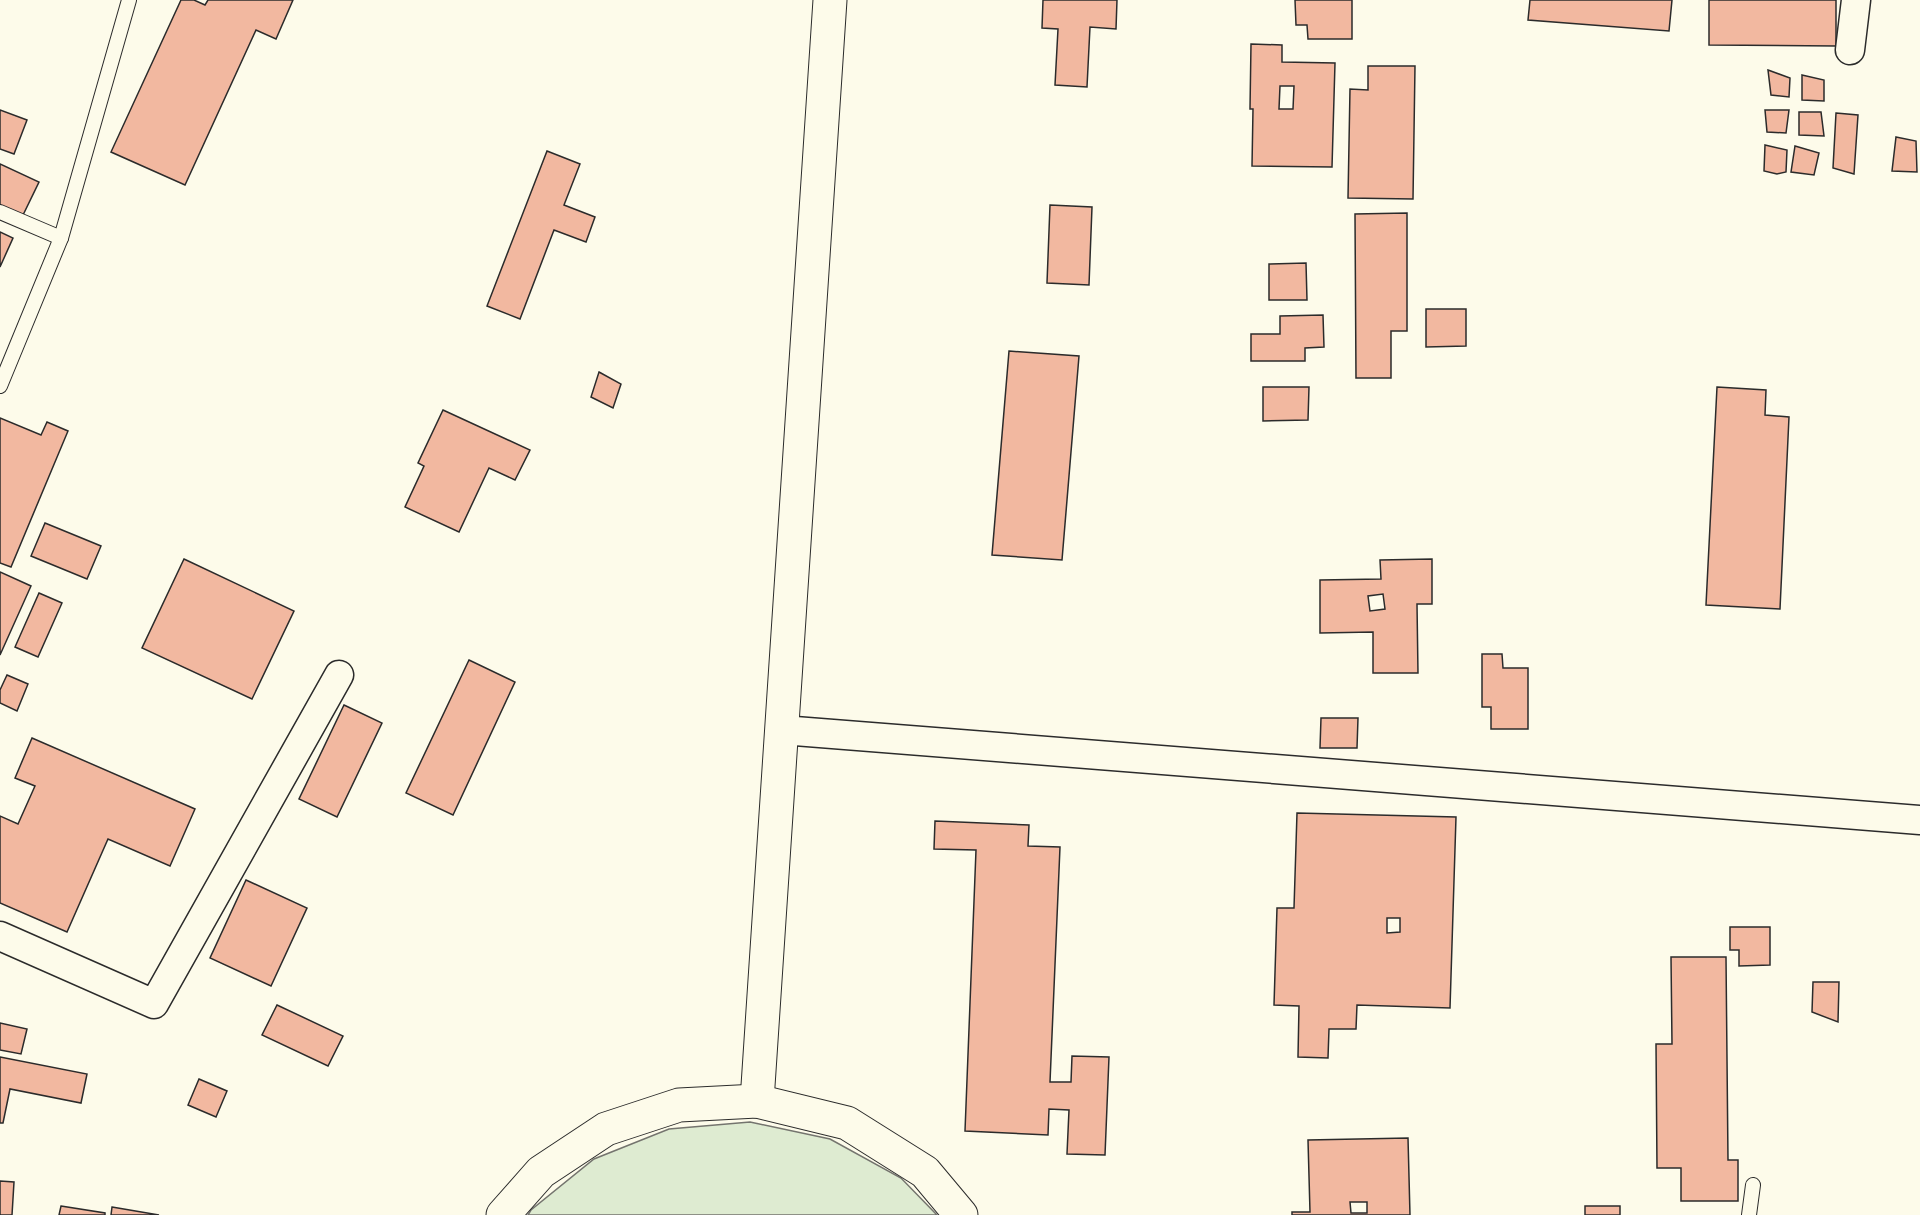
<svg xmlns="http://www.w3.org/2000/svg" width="1920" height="1215" viewBox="0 0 1920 1215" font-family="Signika,sans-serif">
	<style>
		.green { fill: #deebd1; stroke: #74746e; stroke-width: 1.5 }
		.building { fill: #f2b8a0; stroke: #2b2b2b; stroke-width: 1.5; fill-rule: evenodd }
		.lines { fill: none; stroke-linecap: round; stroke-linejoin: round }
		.service-casing { stroke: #2b2b2b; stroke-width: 16 }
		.minor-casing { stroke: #2b2b2b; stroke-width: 31 }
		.tertiary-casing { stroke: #2b2b2b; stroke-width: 35 }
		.service { stroke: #fdfbea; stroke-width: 14 }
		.minor { stroke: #fdfbea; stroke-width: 28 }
		.tertiary { stroke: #fdfbea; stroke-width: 33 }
	</style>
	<rect width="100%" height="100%" fill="#fdfbea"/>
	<path class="green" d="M750 1122 830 1139 901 1178 937 1215H528L531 1210 594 1159 669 1129Z"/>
	<g class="building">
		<path d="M181 0H194L205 5 208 0H293L276 39 256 30 185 185 111 152Z"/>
		<path d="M1043 0H1117L1116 29 1090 27 1087 87 1055 85 1058 29 1042 28Z"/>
		<path d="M1295 0H1352V39H1308L1307 25H1296Z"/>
		<path d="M1530 0H1672L1669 31 1528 20Z"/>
		<path d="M1709 0H1836V46L1709 45Z"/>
		<path d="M1251 44 1282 45V62L1335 63 1332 167 1252 166 1253 109H1250ZM1280 86H1294L1293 109H1279Z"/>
		<path d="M1368 66H1415L1413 199 1348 198 1350 89 1368 90Z"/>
		<path d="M1768 70 1790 78 1789 97 1771 95Z"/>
		<path d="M1802 75 1824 80V101L1802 100Z"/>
		<path d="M0 110 27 120 14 154 0 149Z"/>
		<path d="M1765 110H1789L1786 133 1767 132Z"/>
		<path d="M1799 112H1821L1824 136 1799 135Z"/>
		<path d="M1836 113 1858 115 1854 174 1833 168Z"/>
		<path d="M1896 137 1916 141 1917 172 1892 171Z"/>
		<path d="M1765 145 1787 150 1786 172 1777 174 1764 171Z"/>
		<path d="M1795 146 1819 153 1814 175 1791 172Z"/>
		<path d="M547 151 580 164 564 205 595 217 586 242 554 230 520 319 487 306Z"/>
		<path d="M0 164 39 182 23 215 0 205Z"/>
		<path d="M1050 205 1092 207 1089 285 1047 283Z"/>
		<path d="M1407 213V331H1391V378H1356L1355 214Z"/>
		<path d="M0 232 13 238 0 267Z"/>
		<path d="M1306 263 1307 300H1269V264Z"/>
		<path d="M1426 309H1466V346L1426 347Z"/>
		<path d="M1323 315 1324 347 1305 348V361H1251V334H1280V316Z"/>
		<path d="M1009 351 1079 356 1062 560 992 555Z"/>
		<path d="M599 372 621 384 613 408 591 397Z"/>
		<path d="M1263 387H1309L1308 420 1263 421Z"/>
		<path d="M1717 387 1766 390 1765 415 1789 417 1780 609 1706 605Z"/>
		<path d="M443 410 530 450 515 480 489 468 459 532 405 507 424 466 418 463Z"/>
		<path d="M0 418 41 435 47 422 68 431 11 567 0 563Z"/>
		<path d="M45 523 101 546 87 579 31 556Z"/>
		<path d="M184 559 294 611 252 699 142 648Z"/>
		<path d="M1432 559V604H1417L1418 673H1373V632L1320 633V580L1381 579 1380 560ZM1383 594 1385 609 1370 611 1368 596Z"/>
		<path d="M0 572 31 586 0 655Z"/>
		<path d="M39 593 62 603 38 657 15 647Z"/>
		<path d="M1482 654H1502L1503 668H1528V729H1491V707H1482Z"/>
		<path d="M469 660 515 682 453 815 406 793Z"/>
		<path d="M7 675 28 684 17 711 0 703V690Z"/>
		<path d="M344 705 382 723 337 817 299 799Z"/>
		<path d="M1321 718H1358L1357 748H1320Z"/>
		<path d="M32 738 195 809 170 866 108 839 67 932 0 903V816L18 824 35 786 15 778Z"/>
		<path d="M1297 813 1456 817 1450 1008 1357 1005 1356 1029H1329L1328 1058 1298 1057 1299 1006 1274 1005 1277 908H1294ZM1387 918H1400V932L1387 933Z"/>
		<path d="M935 821 1029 825 1028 846 1060 847 1050 1082H1071L1072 1056 1109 1057 1105 1155 1067 1154 1069 1110 1049 1109 1048 1135 965 1131 976 850 934 849Z"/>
		<path d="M246 880 307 908 271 986 210 958Z"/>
		<path d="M1730 927H1770V965L1739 966V950H1730Z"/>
		<path d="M1671 957H1726L1728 1160H1738V1201H1681V1168H1657L1656 1044H1672Z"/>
		<path d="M1813 982H1839L1838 1022 1812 1012Z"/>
		<path d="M277 1005 343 1036 328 1066 262 1035Z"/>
		<path d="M0 1023 27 1029 21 1054 0 1050Z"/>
		<path d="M0 1057 87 1074 81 1103 10 1089 3 1123H0Z"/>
		<path d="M199 1079 227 1091 216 1117 188 1105Z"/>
		<path d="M1408 1138 1410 1215H1292V1212H1310L1308 1140ZM1350 1202H1367V1213H1351Z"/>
		<path d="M0 1181 14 1182 12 1215H0Z"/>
		<path d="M61 1206 105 1213V1215H59Z"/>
		<rect x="1585" y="1206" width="35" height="9"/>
		<path d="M112 1207 159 1215H111Z"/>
	</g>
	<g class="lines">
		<defs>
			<g id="service">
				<path d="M0 212 61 238"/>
				<path d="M0 386 61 238 129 0"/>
				<path d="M1749 1215 1753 1185"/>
			</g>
			<g id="minor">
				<path d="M1850 50 1856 0"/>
				<path d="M782 730 1920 820"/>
				<path d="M0 936 154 1004 339 675"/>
			</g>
			<g id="tertiary">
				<path d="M757 1101 830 0"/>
				<path d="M503 1215 541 1172 606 1129 679 1105 757 1101 847 1123 925 1172 961 1215"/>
			</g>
		</defs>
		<use href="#service" class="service-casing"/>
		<use href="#minor" class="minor-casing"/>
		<use href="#tertiary" class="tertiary-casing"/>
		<use href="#service" class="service"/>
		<use href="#minor" class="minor"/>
		<use href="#tertiary" class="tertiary"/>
	</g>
</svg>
